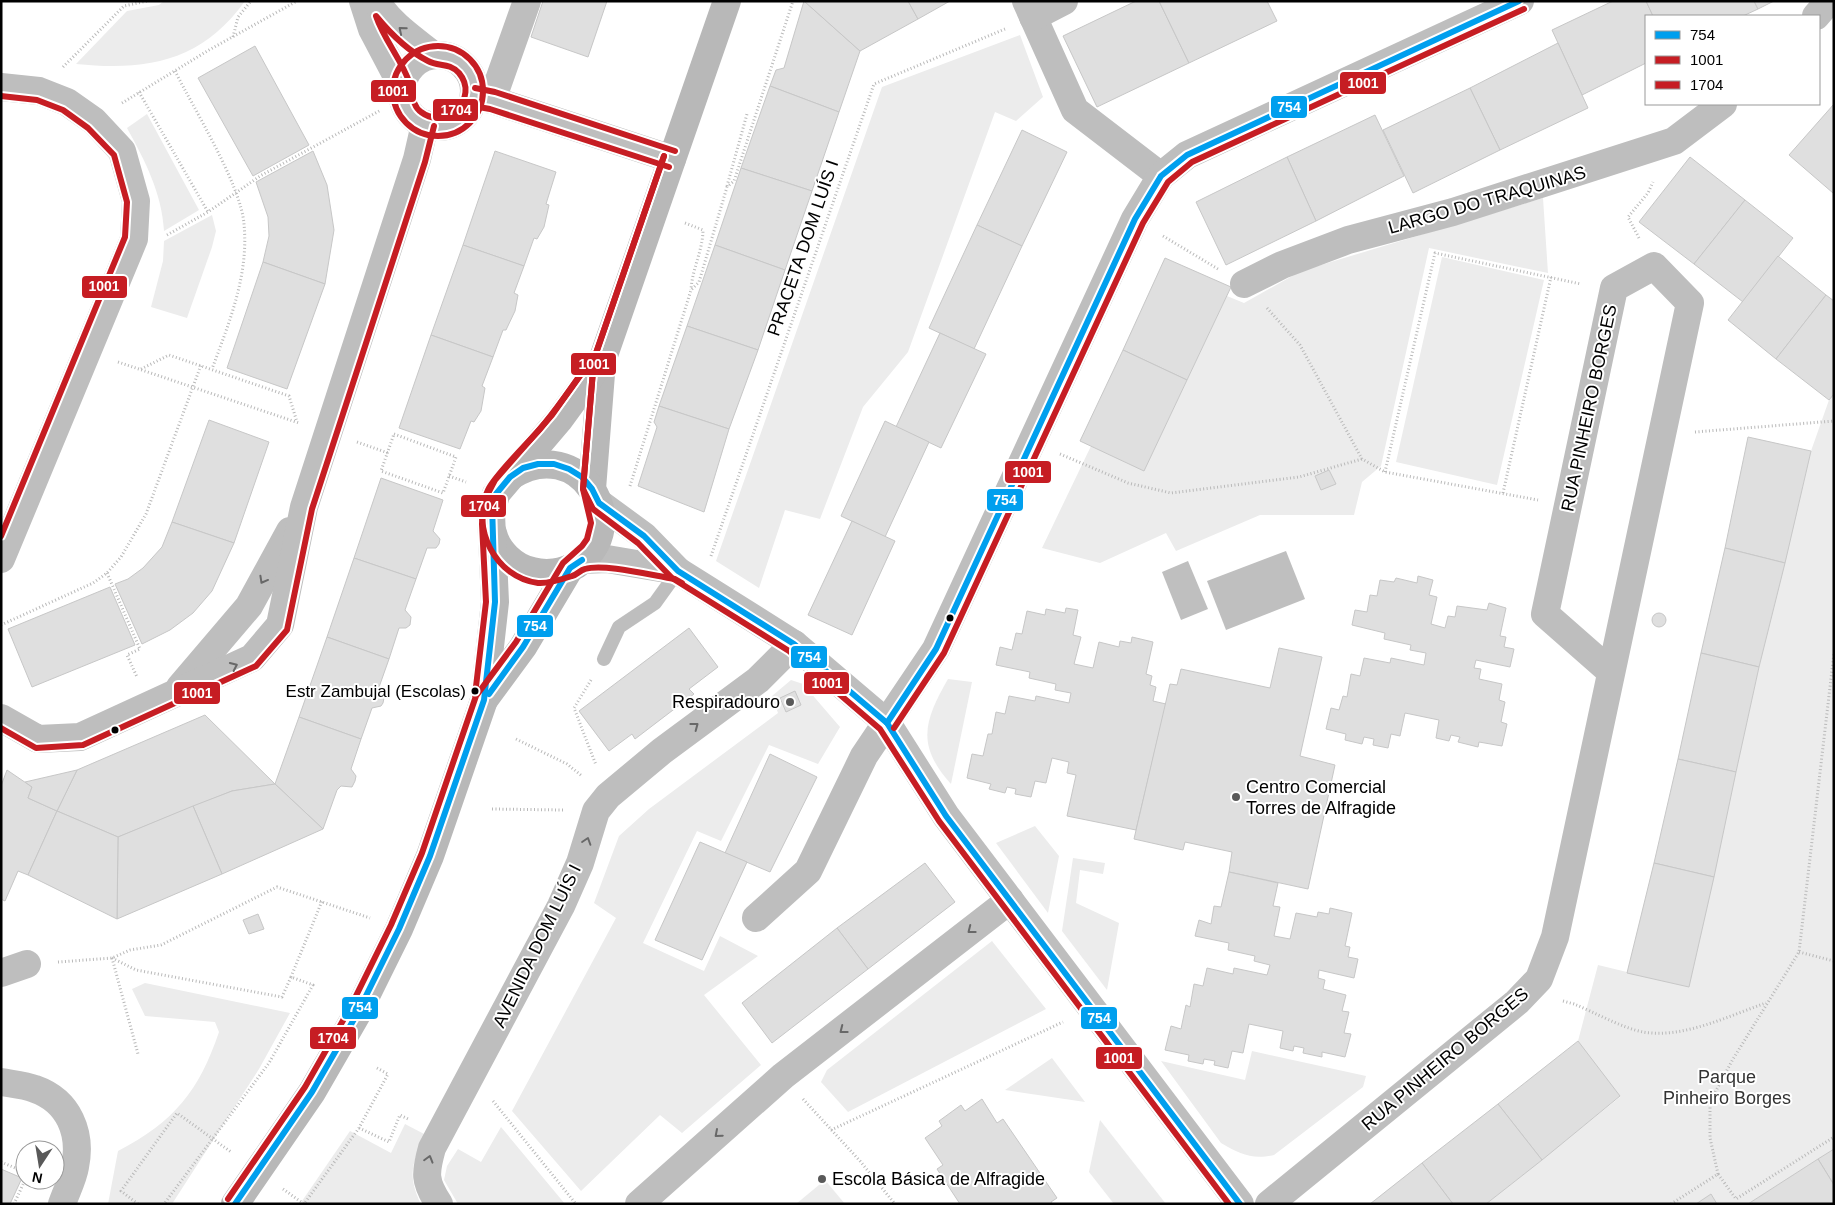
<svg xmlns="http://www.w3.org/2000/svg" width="1835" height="1205" viewBox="0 0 1835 1205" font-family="Helvetica,sans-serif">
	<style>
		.green { fill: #ececec }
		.water { fill: #bfbfbf }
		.building { fill: #dfdfdf; stroke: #c7c7c7 }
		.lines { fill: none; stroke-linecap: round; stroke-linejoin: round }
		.path { stroke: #b9b9b9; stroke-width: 3; stroke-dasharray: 1 2.5; stroke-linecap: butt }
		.lane { stroke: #bebebe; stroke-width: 14 }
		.street { stroke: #bebebe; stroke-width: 28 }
		.secondary { stroke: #b8b8b8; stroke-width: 28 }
		.bus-1-casing { stroke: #fff; stroke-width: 10 }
		.bus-2-casing { stroke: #fff; stroke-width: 10 }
		.bus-3-casing { stroke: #fff; stroke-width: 10 }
		.bus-1 { stroke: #009fee; stroke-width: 6 }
		.bus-2 { stroke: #c61d23; stroke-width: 6 }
		.bus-3 { stroke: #c61d23; stroke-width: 6 }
		.oneway { stroke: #686868 }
		.bus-dot { fill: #000; stroke: #fff; stroke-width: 2 }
		.poi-dot { fill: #595959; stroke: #fff; stroke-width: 2 }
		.labels { text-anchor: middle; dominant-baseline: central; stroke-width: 4; stroke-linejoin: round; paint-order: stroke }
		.bus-label { font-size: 17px; fill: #000; stroke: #fff; text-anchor: end }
		.street-label { font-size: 18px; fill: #000; stroke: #fff }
		.poi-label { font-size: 18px; fill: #000; stroke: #fff; text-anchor: start }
		.park-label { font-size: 18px; fill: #333; stroke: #fff }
		.line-badge { stroke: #fff; stroke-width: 2 }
		.badge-label { font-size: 14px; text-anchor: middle; font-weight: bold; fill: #fff }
	</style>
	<rect width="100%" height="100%" fill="#fff"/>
	<g class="green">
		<path d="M164 1H245C201 62 147 71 76 64L127 11 159 5Z"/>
		<path d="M1020 35 1043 97 1016 121 995 112 908 352 863 407 820 519 785 510 759 588 716 561 882 87Z"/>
		<path d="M147 114 199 210 164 231C162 193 145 161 127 128Z"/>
		<path d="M1543 198 1548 273 1429 248 1381 466 1362 482 1354 515H1260L1176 551 1166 533 1100 563 1042 548 1091 446 1144 471 1227 296 1244 303 1301 271Z"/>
		<path d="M212 215 216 231 212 247 187 318 151 307 163 261 164 241Z"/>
		<path d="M1442 257 1544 280 1497 485 1396 462Z"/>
		<path d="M1834 394V1149L1748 1204H1717L1711 1195 1696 1204H1486L1620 1097 1578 1041 1598 965 1689 987 1759 667 1811 451 1829 400Z"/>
		<path d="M948 679 972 682 951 784C916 745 924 721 948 679Z"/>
		<path d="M791 680 803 684 840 727 818 764 769 745 721 841 697 831 643 943 704 971 720 936 758 956 704 995 761 1065 682 1133 660 1115 581 1191 512 1111 616 918 594 903 619 836 649 809 778 713 772 696Z"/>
		<path d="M1035 826 1059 856 1048 913 996 843Z"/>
		<path d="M1073 858 1105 863 1103 874 1080 870 1076 903 1119 923 1107 990 1062 931Z"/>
		<path d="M992 941 1046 1009 848 1112 821 1082 827 1070Z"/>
		<path d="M145 983 290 1013 259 1069 172 1204H108L118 1151C174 1122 199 1091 219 1032L215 1022 145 1016 132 989Z"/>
		<path d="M1252 1051 1366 1076 1363 1087 1274 1155C1252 1160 1240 1154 1221 1143L1161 1061 1245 1080Z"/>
		<path d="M1052 1058 1085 1102 1005 1090Z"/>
		<path d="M1100 1120 1166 1204H1114L1089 1172Z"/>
		<path d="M405 1124 426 1135C412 1161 407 1176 421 1204H300L350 1131 391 1153Z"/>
		<path d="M501 1127 565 1204H458L444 1180 447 1166 458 1149 481 1162Z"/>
		<path d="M825 1180 845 1204H796Z"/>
	</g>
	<g class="water">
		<path d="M1286 551 1305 599 1226 630 1207 581Z"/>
		<path d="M1188 561 1208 609 1181 620 1162 572Z"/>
	</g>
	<g class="building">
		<path d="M543 1H607L588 57 531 37Z"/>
		<path d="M804 1 860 51 839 112 770 86 776 70 784 68Z"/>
		<path d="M804 1H908L918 19 860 51Z"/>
		<path d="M908 1H950L918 19Z"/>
		<path d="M1136 1H1159L1189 63 1097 107 1063 36Z"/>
		<path d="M1159 1H1267L1277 21 1189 63Z"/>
		<path d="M1613 1H1646L1653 16H1646V63L1582 95 1552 30Z"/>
		<path d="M1646 1H1754L1758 9 1743 16H1653Z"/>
		<path d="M1754 1H1774L1758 9Z"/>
		<path d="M1558 43 1588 108 1500 150 1470 88Z"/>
		<path d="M255 46 309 145 253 176 198 78Z"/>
		<path d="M770 86 839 112 812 191 741 168Z"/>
		<path d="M1470 88 1500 150 1413 193 1383 130Z"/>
		<path d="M1834 104V193H1833L1789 155Z"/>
		<path d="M1375 115 1404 176 1316 221 1287 157Z"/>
		<path d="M1022 130 1067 152 1022 246 977 225Z"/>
		<path d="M313 151 327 185 334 230 325 284 263 262 269 236 268 217 256 182Z"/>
		<path d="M495 151 556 172 546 204 549 205 544 227 537 239 534 238 524 266 463 245Z"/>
		<path d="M1287 157 1316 221 1226 265 1196 202Z"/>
		<path d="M1690 157 1745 200 1694 264 1639 222Z"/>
		<path d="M741 168 812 191 785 270 715 245Z"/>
		<path d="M1745 200 1793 238 1743 302 1694 264Z"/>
		<path d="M977 225 1022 246 974 349 929 328Z"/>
		<path d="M463 245 524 266 514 293 518 295 515 311 506 330H503L493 357 431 335Z"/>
		<path d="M715 245 785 270 758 350 687 326Z"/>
		<path d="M1778 256 1826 295 1776 359 1728 320Z"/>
		<path d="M1165 258 1231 287 1187 380 1123 350Z"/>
		<path d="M263 262 325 284 287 389 227 368Z"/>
		<path d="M1826 295 1834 301V394L1829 400 1776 359Z"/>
		<path d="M687 326 758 350 729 429 659 406Z"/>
		<path d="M940 333 986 354 941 448 896 427Z"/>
		<path d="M431 335 493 357 482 386 485 388 481 411 474 422 471 421 460 449 399 428Z"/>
		<path d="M1123 350 1187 380 1144 471 1080 441Z"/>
		<path d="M659 406 729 429 704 512 638 486 657 427 654 422Z"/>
		<path d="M209 420 269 442 234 543 172 522Z"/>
		<path d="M885 421 929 442 885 537 841 516Z"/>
		<path d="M1748 437 1811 451 1785 563 1725 548Z"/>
		<path d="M1329 470 1336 484 1321 490 1315 476Z"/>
		<path d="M381 478 443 500 433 531 440 539 439 544 436 548H427L416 579 354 558Z"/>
		<path d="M852 521 895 541 852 635 808 615Z"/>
		<path d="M172 522 234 543 212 591 193 613 170 630 142 644 115 584 128 579 143 568 162 547Z"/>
		<path d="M1725 548 1785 563 1759 667 1701 653Z"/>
		<path d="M354 558 416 579 405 610 411 617 410 625 406 628H399L389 659 327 637Z"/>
		<path d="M1418 576 1433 580 1429 595 1437 597 1431 624 1445 628 1448 616 1455 617 1457 606 1487 610 1489 603 1506 608 1500 636 1506 637 1504 647 1514 649 1510 667 1476 660 1474 668 1481 669 1479 679 1502 684 1499 700 1505 702 1501 722 1507 724 1502 746 1479 742 1478 747 1458 742 1460 737 1451 735 1449 741 1436 738 1439 720 1405 713 1400 736 1391 734 1388 748 1373 745 1374 739 1364 737 1362 744 1345 740 1346 734 1326 729 1331 708 1339 710 1343 696 1347 697 1351 674 1360 676 1364 658 1390 663 1391 658 1424 665 1426 653 1410 650 1411 645 1384 639 1385 633 1352 625 1355 610 1367 612 1370 595 1377 596 1380 580 1394 582 1396 578 1417 583Z"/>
		<path d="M110 587 135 645 32 687 8 629Z"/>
		<path d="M1066 608 1078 610 1073 635 1081 637 1074 664 1093 668 1099 642 1119 647 1120 641 1131 643 1132 637 1153 642 1146 674 1152 676 1150 685 1156 687 1153 701 1166 704 1136 830 1067 816 1076 775 1067 773 1069 762 1052 758 1046 783 1035 781 1031 797 1015 794 1016 789 1007 787 1005 793 989 789 991 784 967 778 972 754 983 756 988 734H992L996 712 1005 714 1009 696 1035 701 1036 696 1069 703 1071 693 1055 690 1056 684 1029 678 1030 672 996 665 1000 647 1012 650 1016 633 1022 634 1027 611 1045 615 1046 609 1065 613Z"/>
		<circle cx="1659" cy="620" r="7"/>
		<path d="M689 628 718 667 689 689 694 694 635 739 632 734 609 751 579 711Z"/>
		<path d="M327 637 389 659 378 690 384 698 383 703 381 706 372 708 361 739 299 717Z"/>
		<path d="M1279 648 1322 657 1300 756 1335 765 1308 889 1229 872 1232 852 1185 842 1183 850 1134 839 1170 684 1177 685 1181 669 1270 688Z"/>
		<path d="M1701 653 1759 667 1736 772 1678 759Z"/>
		<path d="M795 691 801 705 786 712 780 698Z"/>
		<path d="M205 715 275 784 232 791 118 837 57 811 77 770Z"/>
		<path d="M299 717 361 739 351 769 356 776 355 781 352 787 341 786 337 790 323 829 275 784Z"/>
		<path d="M770 754 817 777 770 872 725 853Z"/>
		<path d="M1678 759 1736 772 1714 877 1654 863Z"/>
		<path d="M7 770 32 787 28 798 57 811 28 875 18 871 5 901 1 899V786Z"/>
		<path d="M77 770 57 811 28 798 32 787 25 782Z"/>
		<path d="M275 784 323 829 222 874 193 806 232 791Z"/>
		<path d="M193 806 222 874 117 919 118 837Z"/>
		<path d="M57 811 118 837 117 919 28 875Z"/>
		<path d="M700 842 747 862 702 960 655 940Z"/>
		<path d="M925 863 955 902 868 969 837 928Z"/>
		<path d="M1654 863 1714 877 1689 987 1627 973Z"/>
		<path d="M1229 872 1278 883 1273 906 1280 907 1274 936 1290 939 1296 913 1317 917 1318 912 1329 914 1330 908 1352 913 1345 946 1350 947 1348 957 1358 959 1354 978 1319 970 1318 978 1325 980 1323 989 1346 995 1342 1011 1349 1012 1344 1033 1351 1034 1345 1057 1322 1052V1057L1303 1053 1304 1048 1294 1046 1293 1051 1280 1048 1283 1031 1249 1024 1243 1053 1232 1051 1228 1068 1214 1065 1215 1061 1204 1059 1203 1064 1188 1061 1189 1055 1165 1050 1171 1026 1181 1029 1186 1005 1190 1007 1194 984 1203 986 1207 968 1233 974 1234 968 1267 975 1270 965 1254 961 1255 956 1228 950 1229 943 1195 936 1199 920 1211 924 1214 906 1221 907Z"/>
		<path d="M258 914 264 929 249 934 243 920Z"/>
		<path d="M837 928 868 969 772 1043 742 1003Z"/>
		<path d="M1578 1041 1620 1096 1542 1160 1498 1104Z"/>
		<path d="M982 1099 997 1123 1003 1119 1057 1198 1051 1202 1052 1204H960L937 1169 943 1165 925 1138 942 1126 939 1121 961 1105 965 1111Z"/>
		<path d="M1498 1104 1542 1160 1486 1204H1453L1422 1163Z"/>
		<path d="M1834 1149V1185L1818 1159Z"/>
		<path d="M1818 1159 1834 1185V1204H1748Z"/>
		<path d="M1422 1163 1453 1204H1370Z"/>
		<path d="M1 1169 22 1178 10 1204H1Z"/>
		<path d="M1711 1194 1717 1204H1696Z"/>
	</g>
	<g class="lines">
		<g class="path">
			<path d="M233 37 238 17 251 1"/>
			<path d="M63 67 124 6 147 1"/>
			<path d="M175 71C194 109 241 185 244 224 249 275 229 323 212 369"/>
			<path d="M139 92 208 212"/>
			<path d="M122 103 209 50 297 1"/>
			<path d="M727 186 747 114"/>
			<path d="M685 223 703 230C703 250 692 269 691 290"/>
			<path d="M167 235 208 212 260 176 381 110"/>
			<path d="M1163 236 1218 269"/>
			<path d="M1639 238 1628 217 1648 193 1653 182"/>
			<path d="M1267 308 1300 345 1362 459 1385 472 1538 500"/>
			<path d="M118 362 299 423"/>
			<path d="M141 369 169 355 289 396 297 422"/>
			<path d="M1695 432 1834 421"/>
			<path d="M394 434 456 457 443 493 381 471Z"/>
			<path d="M357 442 388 453"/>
			<path d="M1060 454 1128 483 1171 493 1299 477 1362 459"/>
			<path d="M1385 472 1435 253 1581 284"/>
			<path d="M449 476 466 482"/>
			<path d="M630 486 691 290 699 282 727 187 734 181 793 1"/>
			<path d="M1503 493 1551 277"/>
			<path d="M711 556 874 84 1005 29"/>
			<path d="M107 573 140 649 127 655 137 677"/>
			<path d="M1 625 93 583 107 573 121 557 146 514 201 365"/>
			<path d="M591 680 574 708 596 765"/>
			<path d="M516 739 567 764 582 776"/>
			<path d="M492 809 563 810"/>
			<path d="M1799 952 1834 961"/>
			<path d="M112 958 136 970 282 997 291 977 313 985 269 1063 164 1204"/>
			<path d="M112 958 138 1054"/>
			<path d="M58 962 112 958 130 950 161 945 277 887 370 918"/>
			<path d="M291 977 322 901"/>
			<path d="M1563 1001 1574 1004C1594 1012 1622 1028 1643 1032 1683 1039 1728 1016 1766 1003"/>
			<path d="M803 1099 860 1161 895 1204"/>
			<path d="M493 1101 576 1204"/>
			<path d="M359 1128 389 1142 400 1115 410 1120"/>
			<path d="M831 1130 1063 1022"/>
			<path d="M1 1162 25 1172"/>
			<path d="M1718 1174 1710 1138V1102L1733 1059 1799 952 1834 653"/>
			<path d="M283 1189 304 1204 359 1128 388 1074 375 1067"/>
			<path d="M14 1204 25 1180"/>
			<path d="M138 1204 121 1191 177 1113 231 1152"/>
			<path d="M1671 1204 1718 1174 1736 1199 1834 1137"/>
		</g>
		<path class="lane" d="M604 659 619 627 655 603 678 571"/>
		<g class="street">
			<path d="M363 1 372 29 402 86"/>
			<path d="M376 1C390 24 413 39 433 55"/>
			<path d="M1026 1 1075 110 1161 176"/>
			<path d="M1816 16 1829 1"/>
			<path d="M1033 17 1064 1"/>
			<circle cx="438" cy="91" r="36"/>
			<path d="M1 87 39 91 67 102 94 121 122 151 136 201 134 239 1 559"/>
			<path d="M474 97 492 100 672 159"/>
			<path d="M492 100 527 1"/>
			<path d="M1244 284 1282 265 1348 240 1453 212 1674 141 1723 104"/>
			<path d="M599 503 644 536 678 571 794 644 887 723 946 816 1240 1204"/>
			<path d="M582 560 607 559 678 571"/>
			<path d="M180 687 249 606 290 531"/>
			<path d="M1 718 38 739 80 737 252 658 280 625 304 507 417 159 425 124"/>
			<path d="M756 918 808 871 864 756 936 649 1135 219 1161 176 1187 155 1520 1"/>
			<path d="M1 973 27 964"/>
			<path d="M1 1082C12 1084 25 1085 35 1089 69 1101 82 1133 75 1167 73 1179 66 1192 62 1204"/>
			<path d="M439 1204C424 1181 425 1173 432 1148L561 906 580 863 596 811 608 796 662 751 758 680 794 644"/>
			<path d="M639 1204 783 1076 1010 900"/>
			<path d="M1269 1204 1517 1002 1539 979 1555 937 1690 303 1654 266 1614 288 1545 614 1611 672"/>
		</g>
		<g class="secondary">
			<path d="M592 489 602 361 727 1"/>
			<path d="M493 533C497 551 514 567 532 571 546 575 563 573 576 565 636 525 579 432 511 476"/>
			<path d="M484 700 523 647 570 568"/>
			<path d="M235 1204 312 1092 357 1014 399 929 430 856 484 700 495 602 491 514 496 494 559 420 602 361"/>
		</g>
		<defs>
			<g id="bus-1">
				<path d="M489 694 523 647 570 568 582 560"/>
				<path d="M887 723 936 649 1135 219 1161 176 1187 155 1519 1"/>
				<path d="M235 1204 312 1092 357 1014 399 929 430 856 484 700 495 602 492 504 496 494 510 477 523 468 538 464H554L569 469 582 477 592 489 599 503 644 536 678 571 794 644 887 723 946 816 1240 1204"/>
			</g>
			<g id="bus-2">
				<circle cx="438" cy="91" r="45"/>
				<path d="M1 96 37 100 63 110 88 128 114 155 127 202 125 237 1 536"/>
				<path d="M473 106 490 109 669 167"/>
				<path d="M664 156 594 359 583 489 593 509 638 543 672 578 789 651 880 729 939 821 1229 1204"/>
				<path d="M596 353C578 379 560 405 540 429 527 444 495 475 488 490 470 528 496 578 538 583 548 584 563 579 572 576 577 575 580 570 585 569 604 563 654 576 675 579L682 583"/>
				<path d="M1 728 36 748 83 745 256 666 287 630 312 509 425 162 434 126"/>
				<path d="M894 728 944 653 1143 223 1168 182 1192 162 1524 9"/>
			</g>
			<g id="bus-3">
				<path d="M376 16C390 33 408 51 428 61 439 67 449 62 459 73 480 98 446 131 421 112 412 106 413 93 410 84 402 60 384 40 376 16Z"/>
				<path d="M475 88 495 92 675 151"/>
				<path d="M475 695 486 602 482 524 484 501 495 480 552 415 595 354"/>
				<path d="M228 1199 305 1087 349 1010 391 925 422 853 476 696 516 642 563 563 582 546 587 539 591 523 583 489 594 359 664 156"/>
			</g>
		</defs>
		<use href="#bus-1" class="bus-1-casing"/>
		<use href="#bus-2" class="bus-2-casing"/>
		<use href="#bus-3" class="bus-3-casing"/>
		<use href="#bus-1" class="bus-1"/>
		<use href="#bus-2" class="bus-2"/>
		<use href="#bus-3" class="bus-3"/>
	</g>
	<defs><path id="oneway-chevron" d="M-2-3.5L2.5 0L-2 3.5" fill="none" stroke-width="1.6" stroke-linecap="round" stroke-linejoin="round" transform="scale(1.25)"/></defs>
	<g class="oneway">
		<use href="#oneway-chevron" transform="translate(402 30) rotate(-140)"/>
		<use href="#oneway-chevron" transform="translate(263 580) rotate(119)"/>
		<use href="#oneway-chevron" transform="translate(234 666) rotate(-25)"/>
		<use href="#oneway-chevron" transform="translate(695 726) rotate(-37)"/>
		<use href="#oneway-chevron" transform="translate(587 841) rotate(-72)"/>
		<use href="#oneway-chevron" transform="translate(971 930) rotate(142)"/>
		<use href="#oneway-chevron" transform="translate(843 1030) rotate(142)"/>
		<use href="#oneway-chevron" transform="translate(718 1134) rotate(139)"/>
		<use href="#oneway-chevron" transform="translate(429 1159) rotate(-74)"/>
	</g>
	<g class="bus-dot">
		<circle cx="950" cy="618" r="4.5"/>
		<circle cx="475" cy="691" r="4.5"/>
		<circle cx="115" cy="730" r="4.5"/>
	</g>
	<g class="poi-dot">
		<circle cx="790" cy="702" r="5"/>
		<circle cx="1236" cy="797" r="5"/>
		<circle cx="822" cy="1179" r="5"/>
	</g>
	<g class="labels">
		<g class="bus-label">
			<text x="466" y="691">Estr Zambujal (Escolas)</text>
		</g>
		<g class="street-label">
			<text transform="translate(1487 200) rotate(-16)">LARGO DO TRAQUINAS</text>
			<text transform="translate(803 248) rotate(-71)">PRACETA DOM LUÍS I</text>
			<text transform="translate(1589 408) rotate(-78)">RUA PINHEIRO BORGES</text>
			<text transform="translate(537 946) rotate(-64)">AVENIDA DOM LUÍS I</text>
			<text transform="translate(1445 1059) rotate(-40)">RUA PINHEIRO BORGES</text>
		</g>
		<g class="poi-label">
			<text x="780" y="702" text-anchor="end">Respiradouro</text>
			<text x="1246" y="787">Centro Comercial<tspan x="1246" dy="21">Torres de Alfragide</tspan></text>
			<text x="832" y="1179">Escola Básica de Alfragide</text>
		</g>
		<g class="park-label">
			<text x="1727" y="1077">Parque<tspan x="1727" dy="21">Pinheiro Borges</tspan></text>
		</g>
	</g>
	<g class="line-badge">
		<rect x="1339" y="71" width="48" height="24" rx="5" fill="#c61d23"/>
		<rect x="370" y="79" width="47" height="24" rx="5" fill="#c61d23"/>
		<rect x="1270" y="95" width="38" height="24" rx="5" fill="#009fee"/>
		<rect x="432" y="98" width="47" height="24" rx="5" fill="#c61d23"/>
		<rect x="81" y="275" width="47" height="24" rx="5" fill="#c61d23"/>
		<rect x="570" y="352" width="47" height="24" rx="5" fill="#c61d23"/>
		<rect x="1004" y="460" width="48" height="24" rx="5" fill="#c61d23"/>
		<rect x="986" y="488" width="38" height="24" rx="5" fill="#009fee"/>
		<rect x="460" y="494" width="47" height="24" rx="5" fill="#c61d23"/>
		<rect x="516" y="614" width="38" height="24" rx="5" fill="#009fee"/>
		<rect x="790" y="645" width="38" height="24" rx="5" fill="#009fee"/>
		<rect x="803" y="671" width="47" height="24" rx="5" fill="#c61d23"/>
		<rect x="173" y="681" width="48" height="24" rx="5" fill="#c61d23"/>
		<rect x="341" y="996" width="38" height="24" rx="5" fill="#009fee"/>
		<rect x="1080" y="1006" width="38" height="24" rx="5" fill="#009fee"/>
		<rect x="309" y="1026" width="48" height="24" rx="5" fill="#c61d23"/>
		<rect x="1095" y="1046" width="48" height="24" rx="5" fill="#c61d23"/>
	</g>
	<g class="badge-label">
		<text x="1363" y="88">1001</text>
		<text x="393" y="96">1001</text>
		<text x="1289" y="112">754</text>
		<text x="456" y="115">1704</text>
		<text x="104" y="291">1001</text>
		<text x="594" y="369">1001</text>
		<text x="1028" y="477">1001</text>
		<text x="1005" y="505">754</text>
		<text x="484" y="511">1704</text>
		<text x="535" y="631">754</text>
		<text x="809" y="662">754</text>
		<text x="827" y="688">1001</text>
		<text x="197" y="698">1001</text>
		<text x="360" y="1012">754</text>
		<text x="1099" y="1023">754</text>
		<text x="333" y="1043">1704</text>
		<text x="1119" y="1063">1001</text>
	</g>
	<rect width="1835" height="1205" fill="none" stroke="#000000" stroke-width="5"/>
	<rect x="1645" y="15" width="175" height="90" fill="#ffffff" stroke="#999999"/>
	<rect x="1655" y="31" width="25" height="8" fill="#009fee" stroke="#999999"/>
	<text x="1690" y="40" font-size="15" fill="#000000">754</text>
	<rect x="1655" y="56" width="25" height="8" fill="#c61d23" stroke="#999999"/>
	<text x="1690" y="65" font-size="15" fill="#000000">1001</text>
	<rect x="1655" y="81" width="25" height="8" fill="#c61d23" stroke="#999999"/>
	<text x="1690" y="90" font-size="15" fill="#000000">1704</text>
	<g transform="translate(40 1165) rotate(192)"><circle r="24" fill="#ffffff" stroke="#999999"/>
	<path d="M0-4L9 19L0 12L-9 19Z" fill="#595959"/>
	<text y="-8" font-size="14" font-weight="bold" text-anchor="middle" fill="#000000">N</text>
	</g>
</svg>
